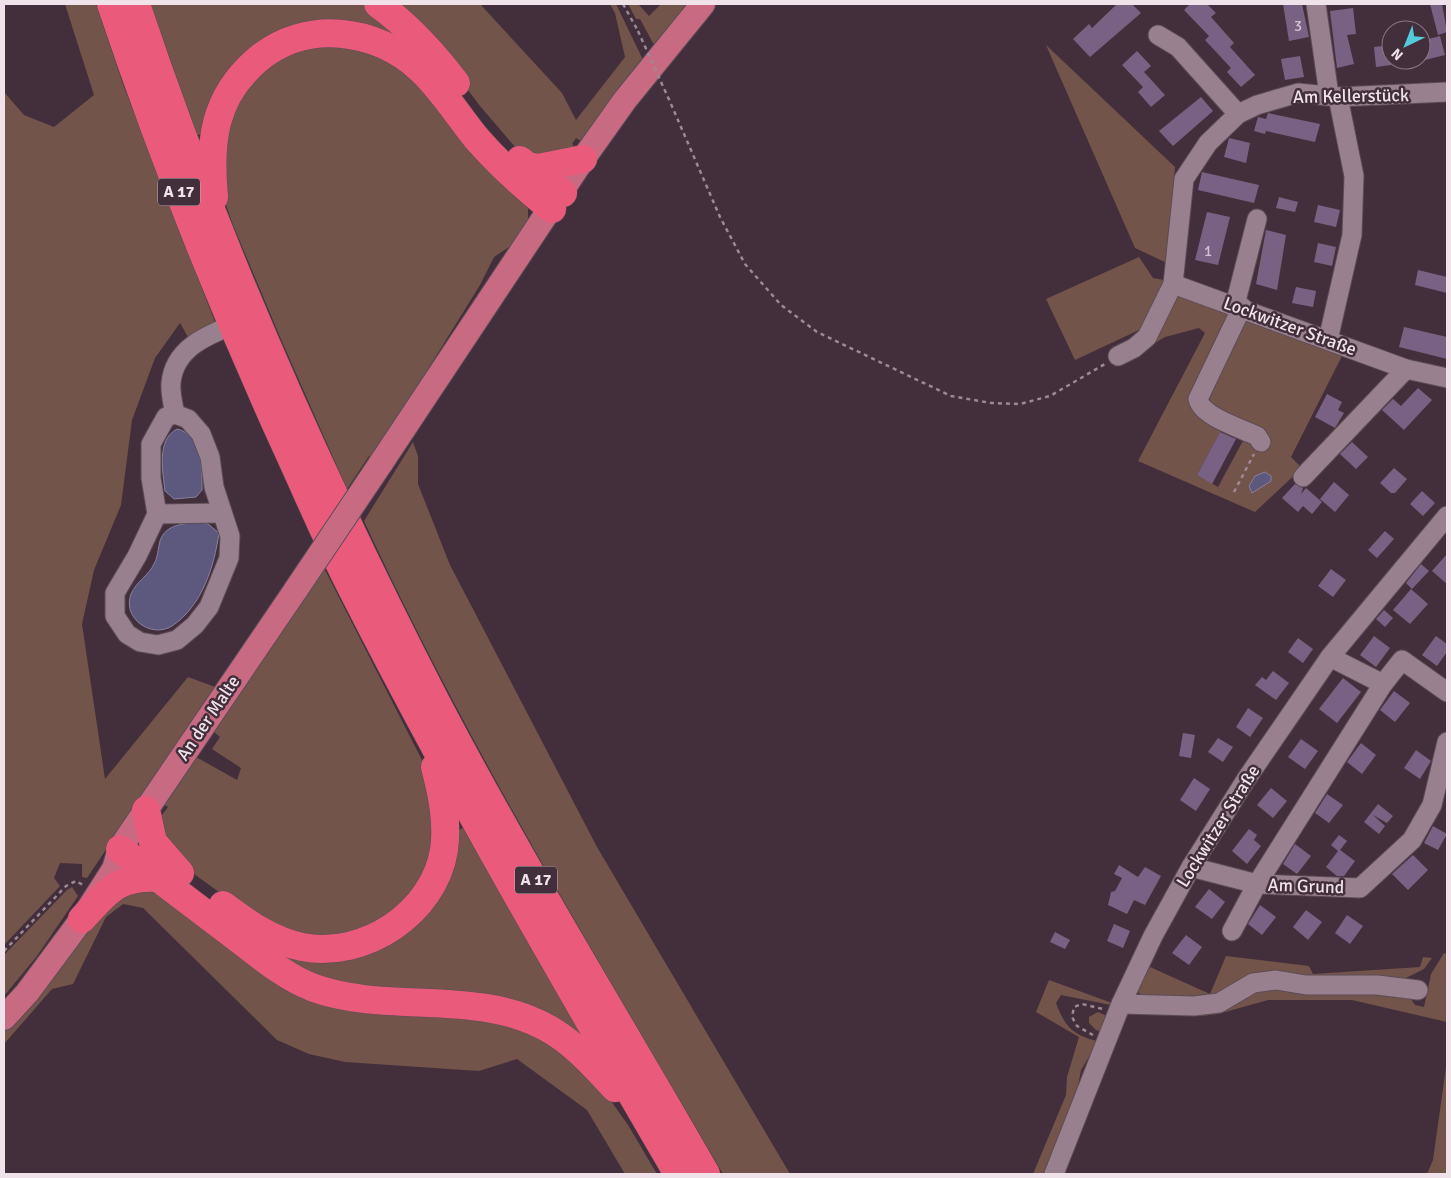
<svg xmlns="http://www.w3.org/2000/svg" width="1451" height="1178" viewBox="0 0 1451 1178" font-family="Signika,sans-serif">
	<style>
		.green { fill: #72544b }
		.water { fill: #5c587e; stroke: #88819e }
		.building { fill: #796183 }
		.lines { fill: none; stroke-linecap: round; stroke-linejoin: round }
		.minor-casing { stroke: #5c4c56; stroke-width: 21 }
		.major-casing { stroke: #5c4c56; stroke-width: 26 }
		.highway-casing { stroke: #5c4c56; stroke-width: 29 }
		.path { stroke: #9b8a94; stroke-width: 2.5; stroke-dasharray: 4 4; stroke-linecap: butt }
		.minor { stroke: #98808e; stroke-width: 19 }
		.major { stroke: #c96a83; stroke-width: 24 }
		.highway { stroke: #ea5b7b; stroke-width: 28 }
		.major-bridge-casing { stroke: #5c4c56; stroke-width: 26; stroke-linecap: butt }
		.path-bridge { stroke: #9b8a94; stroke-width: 2.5; stroke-dasharray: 4 4; stroke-linecap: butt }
		.major-bridge { stroke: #c96a83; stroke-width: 24 }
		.labels { text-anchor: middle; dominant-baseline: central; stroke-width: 5; stroke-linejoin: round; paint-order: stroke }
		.number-label { font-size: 15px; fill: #d2c2d0 }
		.shield { fill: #432f3b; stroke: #bbacb5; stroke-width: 1 }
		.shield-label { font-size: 16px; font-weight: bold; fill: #efe2e9 }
		.street-label { font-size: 18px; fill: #efe2e9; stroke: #432f3b }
	</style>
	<rect width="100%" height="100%" fill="#432f3b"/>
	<g class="green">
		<path d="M65 4H96L123 84 215 322 191 342 180 323 155 358 132 420 121 505 94 570 82 624 105 779 188 677 215 687 87 878 82 877V864L60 863 54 878 60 886 4 945V92L24 115 54 127 94 95Z"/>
		<path d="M151 4H363L371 7 434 73 295 31 205 134 196 135Z"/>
		<path d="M388 4H480L562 93 576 120 625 57 615 13 610 4H616L645 64 608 103 581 141 576 138 572 144 576 148 564 156 521 154 480 106 431 41Z"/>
		<path d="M628 4H638L649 16 661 4H693L658 46 653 43 640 19H636Z"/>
		<path d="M336 40 393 58 524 200 528 209V223L515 243 494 257 480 285 373 458 369 456 347 489 280 337 233 225 226 205 221 178 227 115 269 61Z"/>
		<path d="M1046 45 1175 167 1167 263 1135 248Z"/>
		<path d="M1139 257 1153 278 1164 280C1162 296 1151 319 1139 330L1075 360 1046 299Z"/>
		<path d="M1186 293 1236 311 1195 405 1201 414 1224 425 1197 475 1218 487 1245 437 1261 444 1267 434 1204 405 1201 397 1238 320 1249 315 1345 350 1291 457 1302 468 1255 512 1138 461 1205 333 1199 328 1165 337 1150 346 1173 298Z"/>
		<path d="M413 442 418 456V484L450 565 597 847 790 1174H723C598 960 468 747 364 521Z"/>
		<path d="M324 568 425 766 438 813 426 879 373 930 305 940 223 895 172 858 158 814 162 815 168 807 163 804 196 757 237 780 241 768 212 749 220 737 214 732 304 593Z"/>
		<path d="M463 828 587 1044 571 1036 314 981 243 929 378 946 454 832Z"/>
		<path d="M143 884 267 966 511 1020 591 1073 628 1125 657 1174H625L587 1110 517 1059 479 1071 345 1062 309 1054 277 1040 143 908 123 904 106 917 73 984 52 989 4 1044V1030L29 1002 104 902Z"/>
		<path d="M72 887 78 896 37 956 4 996V955L67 890Z"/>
		<path d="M1444 953 1447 954V1022L1352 1000H1268L1218 1014 1201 1016 1174 1010 1202 1009 1258 984 1399 994 1411 999 1415 1005 1424 1007 1431 974Z"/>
		<path d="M1226 956 1309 966 1313 974 1420 967 1423 957 1432 958 1424 969 1404 979 1261 975 1219 999 1145 996 1137 992 1150 967 1210 994Z"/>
		<path d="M1049 980 1112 1003 1111 1005 1061 995 1056 1003C1065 1027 1073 1035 1097 1041L1096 1045 1081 1070 1077 1091 1048 1174H1033L1066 1095 1067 1077 1079 1037 1036 1012Z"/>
		<path d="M1098 1012 1107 1016 1103 1032 1096 1030 1089 1023V1017Z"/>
		<path d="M1447 1060V1174H1427L1433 1160Z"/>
	</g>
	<g class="water">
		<path d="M177 429C202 434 202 470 202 490L196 497 174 499 165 491C163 472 156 440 177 429Z"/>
		<path d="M1265 472 1271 476V481L1252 493 1249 486 1255 476Z"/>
		<path d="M202 522 208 524 219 533C214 567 202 606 172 626 151 639 122 618 131 594 136 582 149 575 154 564 158 557 158 549 160 541 166 523 185 524 202 522Z"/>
	</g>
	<g class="building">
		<path d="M1117 4H1132L1141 13 1090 57 1073 39 1089 24 1092 28Z"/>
		<path d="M1190 4H1207L1216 13 1211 17 1234 43 1230 47 1255 75 1241 87 1227 72 1231 68 1205 40 1209 36 1184 10Z"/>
		<path d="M1283 4H1302L1309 37 1289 41Z"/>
		<path d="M1430 4H1442L1447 32 1438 35Z"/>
		<path d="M1353 8 1356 34 1347 35 1354 64 1337 68 1330 11Z"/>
		<path d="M1440 36 1445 55 1421 61V41Z"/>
		<path d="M1391 45V65L1376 67 1374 47Z"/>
		<path d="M1137 51 1151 66 1144 72 1165 95 1151 107 1138 92 1143 87 1122 65Z"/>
		<path d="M1300 56 1304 77 1285 80 1281 59Z"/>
		<path d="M1201 97 1213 111 1173 146 1159 131Z"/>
		<path d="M1268 113 1320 124 1315 142 1266 131 1265 134 1254 131 1258 117 1266 119Z"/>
		<path d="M1229 138 1250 143 1246 163 1224 157Z"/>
		<path d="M1202 172 1259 185 1254 203 1198 190Z"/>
		<path d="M1279 197 1298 202 1295 212 1276 208Z"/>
		<path d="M1318 205 1340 210 1336 227 1314 222Z"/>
		<path d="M1207 212 1230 217 1218 265 1195 260Z"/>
		<path d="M1266 230 1286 235 1277 290 1256 284Z"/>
		<path d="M1318 243 1336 247 1332 266 1314 262Z"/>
		<path d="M1418 270 1447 277V293L1415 285Z"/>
		<path d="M1296 287 1316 291 1313 307 1292 303Z"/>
		<path d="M1404 327 1447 337V359L1399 347Z"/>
		<path d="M1418 388 1432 400 1404 430 1382 410 1393 399 1401 406Z"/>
		<path d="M1327 394 1342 402 1338 410 1344 413 1335 428 1315 417Z"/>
		<path d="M1220 432 1236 439 1212 484 1197 475Z"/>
		<path d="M1352 442 1368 457 1356 469 1340 454Z"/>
		<path d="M1394 468 1407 479 1395 493H1391L1380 483Z"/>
		<path d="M1334 482 1349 495 1335 512 1320 499Z"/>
		<path d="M1295 484 1303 488 1301 494 1306 488 1322 502 1312 514 1303 506 1298 512 1282 498Z"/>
		<path d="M1422 491 1435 503 1423 516 1410 504Z"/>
		<path d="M1385 531 1394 539 1377 558 1368 550Z"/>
		<path d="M1447 554V584L1432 571Z"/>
		<path d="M1421 564 1429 571 1412 589 1406 583Z"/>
		<path d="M1331 569 1346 580 1333 597 1318 586Z"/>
		<path d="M1411 589 1428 604 1410 624 1393 610Z"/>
		<path d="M1384 610 1393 618 1385 627 1376 619Z"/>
		<path d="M1374 636 1390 648 1376 667 1360 655Z"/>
		<path d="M1436 636 1447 644V652L1437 666 1422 655Z"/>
		<path d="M1298 638 1313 649 1303 663 1288 652Z"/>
		<path d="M1273 671 1289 683 1276 700 1255 685 1262 677 1266 680Z"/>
		<path d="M1343 678 1361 692 1337 723 1319 709Z"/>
		<path d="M1394 691 1410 703 1395 722 1380 710Z"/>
		<path d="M1248 708 1263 718 1250 737 1236 727Z"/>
		<path d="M1183 733 1195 735 1191 758 1179 756Z"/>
		<path d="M1218 738 1233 747 1223 762 1208 752Z"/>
		<path d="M1301 739 1318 751 1305 769 1288 757Z"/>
		<path d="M1361 743 1376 755 1362 774 1347 762Z"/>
		<path d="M1416 750 1431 761 1420 779 1404 768Z"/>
		<path d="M1194 778 1210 789 1196 811 1180 800Z"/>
		<path d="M1271 788 1287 801 1273 818 1257 805Z"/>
		<path d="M1327 794 1343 805 1329 823 1315 813Z"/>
		<path d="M1378 804 1393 816 1387 823 1373 815 1385 826 1379 834 1364 822Z"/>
		<path d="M1433 826 1447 834 1438 850 1424 843Z"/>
		<path d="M1249 829 1257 835 1254 840 1261 846 1247 864 1232 851Z"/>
		<path d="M1339 835 1347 841 1340 850 1355 861 1344 876H1337L1326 867 1338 851 1331 845Z"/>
		<path d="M1295 844 1311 856 1297 874 1283 864Z"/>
		<path d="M1413 855 1428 870 1408 890 1392 874Z"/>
		<path d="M1119 865 1138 877 1145 867 1161 876 1145 905 1134 900 1127 914 1108 905 1111 892 1115 891 1122 878 1114 874Z"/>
		<path d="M1209 889 1225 902 1212 919 1195 907Z"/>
		<path d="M1260 905 1276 917 1262 935 1248 924Z"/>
		<path d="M1306 910 1322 922 1308 940 1293 927Z"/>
		<path d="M1347 915 1363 926 1350 944 1335 933Z"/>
		<path d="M1114 924 1130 931 1123 948 1107 941Z"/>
		<path d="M1055 932 1070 940 1065 949 1050 942Z"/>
		<path d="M1186 935 1202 947 1189 965 1172 953Z"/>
	</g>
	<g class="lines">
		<defs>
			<g id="minor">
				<path d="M1316 4 1329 95"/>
				<path d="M1158 35 1178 47 1238 114"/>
				<path d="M1173 284 1406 369 1447 378"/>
				<path d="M1235 305 1257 219"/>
				<path d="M1242 307 1198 399C1202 417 1241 428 1257 436L1261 442"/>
				<path d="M1328 340 1352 235 1354 176 1338 97"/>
				<path d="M1118 356 1134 348 1147 337 1173 284 1184 179 1208 143 1238 114 1257 105 1298 93 1338 97 1447 92"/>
				<path d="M175 414 166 417 151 444V478L157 514 137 556 115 593V616L127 634 140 642 158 645 177 640 195 625 209 607 229 558 230 536 214 487 210 457 201 434 188 419 175 414C173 404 170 393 171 383 174 350 204 336 231 326"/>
				<path d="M1303 477 1406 369"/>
				<path d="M157 514 222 513"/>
				<path d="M1330 657 1383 684"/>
				<path d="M1191 867 1257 884 1360 888 1412 840 1432 805 1447 742"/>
				<path d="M1232 931 1257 884 1383 684 1402 660 1447 692"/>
				<path d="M1121 1004 1194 1006 1219 1003 1253 983 1276 980 1306 985H1377L1418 990"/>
				<path d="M1054 1174 1121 1004 1153 936 1191 867 1247 778 1330 657 1447 516"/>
			</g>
			<g id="major">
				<path d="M381 463 583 159 625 100 703 4"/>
				<path d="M4 1018 27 993 82 919 114 869 120 849 127 838 297 588"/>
			</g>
			<g id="highway">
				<path d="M111 4C161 153 219 299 284 442 307 492 328 542 353 591 454 790 566 982 678 1174"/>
				<path d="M136 4C216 244 320 477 436 702 520 862 616 1017 706 1174"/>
				<path d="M378 4C409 26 433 53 456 83"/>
				<path d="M520 160 563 193"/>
				<path d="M527 166 538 168 583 159"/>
				<path d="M214 197C209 142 213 98 257 60 305 19 376 28 420 69 442 89 458 116 477 139 500 165 525 188 552 209"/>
				<path d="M146 810 153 842 180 873"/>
				<path d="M120 849C157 877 195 906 232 934 257 953 284 977 314 988 390 1015 483 987 554 1032 578 1047 596 1068 615 1088"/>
				<path d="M223 905C247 923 272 941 302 947 365 959 434 913 444 850 448 822 442 794 435 767"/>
				<path d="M82 919C108 891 117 876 158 878"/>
			</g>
		</defs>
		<use href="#minor" class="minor-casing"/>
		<use href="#major" class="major-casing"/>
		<use href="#highway" class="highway-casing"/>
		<g class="path">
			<path d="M623 4 638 31"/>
			<path d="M671 104 720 217 745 264 781 305 817 332 951 396 991 403 1020 404 1050 396 1105 364"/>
			<path d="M1234 492 1254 454"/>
			<path d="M4 951 66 886 76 881 83 885"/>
			<path d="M1093 1035 1077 1026 1072 1017 1074 1007 1082 1004 1103 1009"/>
		</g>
		<use href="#minor" class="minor"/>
		<use href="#major" class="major"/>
		<use href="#highway" class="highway"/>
		<defs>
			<path id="major-bridge" d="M297 588 381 463"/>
		</defs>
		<use href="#major-bridge" class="major-bridge-casing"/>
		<path class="path-bridge" d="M638 31 671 104"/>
		<use href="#major-bridge" class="major-bridge"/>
	</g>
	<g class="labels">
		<g class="number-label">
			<text x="1298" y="26">3</text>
			<text x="1208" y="251">1</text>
		</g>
		<g class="shield">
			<rect x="158" y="178.5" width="42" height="27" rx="4"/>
			<rect x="515" y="866.5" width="42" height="27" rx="4"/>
		</g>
		<g class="shield-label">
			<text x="179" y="192">A 17</text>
			<text x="536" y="880">A 17</text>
		</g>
		<g class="street-label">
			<text transform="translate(1351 96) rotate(-1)">Am Kellerstück</text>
			<text transform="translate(1290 326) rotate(20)">Lockwitzer Straße</text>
			<text transform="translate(208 718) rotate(-56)">An der Malte</text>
			<text transform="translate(1218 826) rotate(-58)">Lockwitzer Straße</text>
			<text transform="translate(1306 886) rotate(2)">Am Grund</text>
		</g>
	</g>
	<rect width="1451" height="1178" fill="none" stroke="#efe2e9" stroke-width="10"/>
	<g transform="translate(1406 45) rotate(223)"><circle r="24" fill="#432f3b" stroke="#887781"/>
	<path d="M0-4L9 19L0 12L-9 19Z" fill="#53cbda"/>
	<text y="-8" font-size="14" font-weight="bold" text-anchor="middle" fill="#efe2e9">N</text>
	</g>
</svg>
